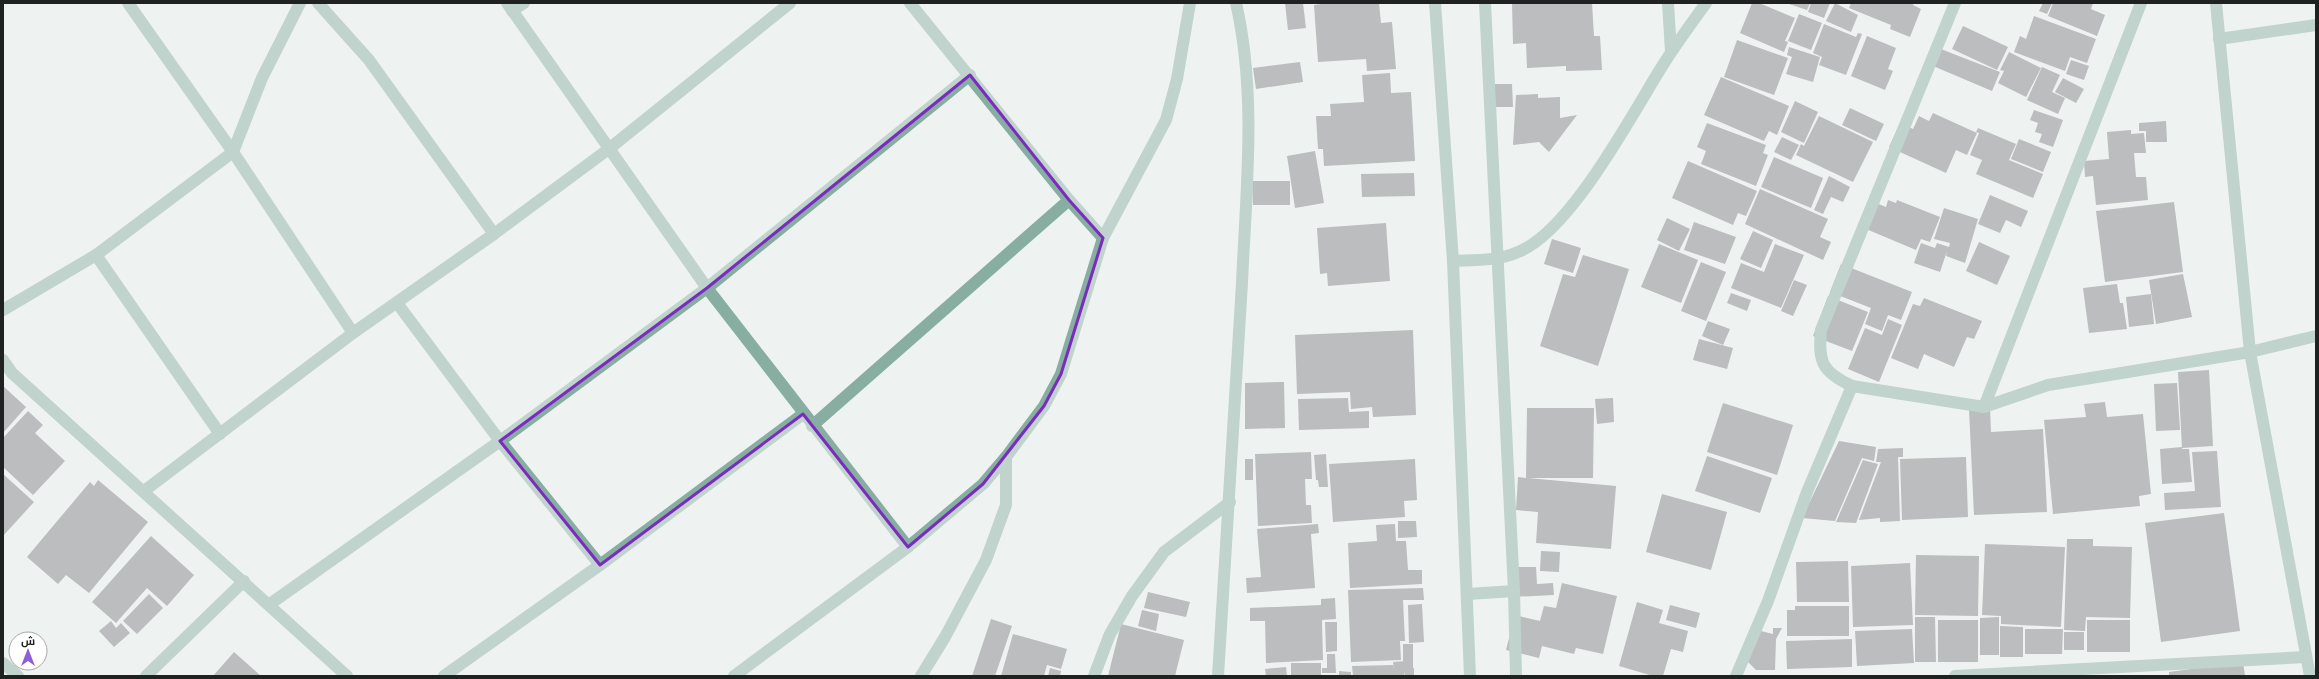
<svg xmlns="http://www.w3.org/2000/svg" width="2319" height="679" viewBox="0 0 2319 679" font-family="Karla,Cairo,sans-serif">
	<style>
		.building { fill: #7e7d81 }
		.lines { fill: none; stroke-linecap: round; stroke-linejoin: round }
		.street { stroke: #87aea1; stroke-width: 12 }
		.marked { fill: none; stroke: #7b2cbf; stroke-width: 3; stroke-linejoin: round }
	</style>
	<rect width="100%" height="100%" fill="#eef3f1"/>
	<g class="building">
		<path d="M1285 3H1303L1306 28 1288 30Z"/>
		<path d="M1328 3H1379L1381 23 1392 22 1396 69 1367 71 1366 59 1318 62 1314 5Z"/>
		<path d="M1512 3H1592L1594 36H1600L1602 70 1566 71V66L1527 68 1526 43 1513 44Z"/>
		<path d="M1752 3H1759L1795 18 1785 41 1788 42 1784 52 1740 33Z"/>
		<path d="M1786 3H1810L1807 10Z"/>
		<path d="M1811 3H1830L1824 18 1808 12Z"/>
		<path d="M1835 3 1858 15 1851 32 1826 21Z"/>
		<path d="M1851 3H1914L1913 5 1921 9 1910 37 1890 29 1891 25 1849 8Z"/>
		<path d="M2043 3H2052L2047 14 2039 11Z"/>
		<path d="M2053 3H2093L2091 9 2105 15 2097 36 2048 16Z"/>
		<path d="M1799 14 1822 23 1811 50 1788 41Z"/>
		<path d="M2034 16 2096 39 2087 63 2070 57 2065 71 2014 52 2020 36 2026 39Z"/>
		<path d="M1824 24 1856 37 1858 33 1862 34 1846 75 1819 65 1822 57 1813 53Z"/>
		<path d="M1963 26 2008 47 1997 70 1952 49Z"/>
		<path d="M1867 36 1896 48 1888 69 1893 71 1885 90 1851 76Z"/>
		<path d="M1737 40 1788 58 1774 95 1724 77Z"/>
		<path d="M1933 46 2000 72 1992 91 1926 63Z"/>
		<path d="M1789 47 1820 57 1813 82 1786 74 1792 57 1787 55Z"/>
		<path d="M2009 52 2041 68 2026 97 1998 83 2004 71 2000 70Z"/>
		<path d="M2071 60 2089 66 2084 80 2066 74Z"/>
		<path d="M1300 62 1303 82 1256 89 1253 68Z"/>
		<path d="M2042 67 2060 75 2052 92 2065 98 2058 114 2027 100Z"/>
		<path d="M1390 73 1391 93 1411 92 1415 161 1324 166 1323 149H1318L1316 116H1331L1330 104 1364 102 1362 75Z"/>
		<path d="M1721 77 1789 106 1777 135 1769 131 1764 141 1704 115Z"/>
		<path d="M2063 78 2084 89 2076 103 2055 92Z"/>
		<path d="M1494 84H1512L1513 107H1494Z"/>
		<path d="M1538 94V98L1560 97V118L1577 115 1549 152 1539 142 1513 145 1516 95Z"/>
		<path d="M1795 101 1818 112 1804 143 1781 132Z"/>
		<path d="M1850 108 1884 124 1876 141 1842 125Z"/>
		<path d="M2034 110 2063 120 2053 147 2039 142 2042 134 2035 132 2038 123 2030 120Z"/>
		<path d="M1933 113 1977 133 1967 155 1956 150 1946 173 1889 147 1900 123 1913 129 1919 116 1929 121Z"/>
		<path d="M1819 116 1873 142 1853 182 1796 155 1801 144 1804 146Z"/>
		<path d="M2166 121 2167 142H2146V131H2139V123Z"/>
		<path d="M1707 123 1766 145 1763 153 1768 155 1756 186 1701 164 1706 151 1697 147Z"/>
		<path d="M1978 128 2016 144 2009 160 2043 174 2033 198 1976 174 1982 160 1970 155 1979 133 1976 132Z"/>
		<path d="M2131 130V134L2144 133 2146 153H2134L2136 177H2146L2148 200 2096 205 2093 176 2085 177 2084 161 2109 159 2107 132Z"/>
		<path d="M1782 137 1799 145 1791 160 1774 152Z"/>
		<path d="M2019 139 2051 152 2043 172 2011 159Z"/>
		<path d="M1315 151 1324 203 1295 208 1287 156Z"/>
		<path d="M1774 157 1823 178 1811 208 1761 187Z"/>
		<path d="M1688 161 1757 191 1746 216 1738 213 1733 225 1672 198Z"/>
		<path d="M1414 173 1415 196 1362 197 1361 174Z"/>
		<path d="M1829 176 1850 187 1843 202 1831 197 1823 214 1814 210Z"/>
		<path d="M1252 181H1290V205H1253Z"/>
		<path d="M1760 189 1828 219 1820 237 1831 242 1823 260 1745 224Z"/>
		<path d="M1990 195 2028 211 2021 227 2006 220 2000 233 1978 224Z"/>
		<path d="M1869 200 1886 207 1888 200 1896 203 1897 200 1940 217 1930 242 1921 239 1916 250 1859 226Z"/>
		<path d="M2174 202 2183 272 2105 282 2096 211Z"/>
		<path d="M1944 208 1978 219 1965 263 1946 256 1947 251 1940 272 1914 263 1921 243 1935 248 1937 243 1949 247 1950 243 1934 239Z"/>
		<path d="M1667 218 1690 229 1679 251 1657 240Z"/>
		<path d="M1694 222 1736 237 1725 264 1684 250Z"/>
		<path d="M1386 223 1390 281 1328 286 1327 273 1320 274 1317 228Z"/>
		<path d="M1753 231 1773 240 1761 268 1740 259Z"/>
		<path d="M1552 239 1581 248 1573 273 1544 264Z"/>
		<path d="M1979 242 2010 256 1997 285 1966 271Z"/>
		<path d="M1659 244 1698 260 1681 303 1641 287Z"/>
		<path d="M1775 244 1804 255 1781 308 1731 288 1741 263 1764 272Z"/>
		<path d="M1583 255 1629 269 1598 366 1540 346 1563 274 1575 277Z"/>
		<path d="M1701 262 1726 272 1706 321 1681 311Z"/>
		<path d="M1841 264 1912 292 1901 320 1888 315 1882 331 1865 324 1871 308 1830 292Z"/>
		<path d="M2183 274 2192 317 2156 324 2149 280Z"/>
		<path d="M1794 280 1807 285 1793 316 1781 311Z"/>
		<path d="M2117 284 2120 303H2123L2127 329 2089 333 2083 288Z"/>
		<path d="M1731 293 1751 300 1747 311 1727 303Z"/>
		<path d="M2151 294 2154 324 2129 327 2126 297Z"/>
		<path d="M1828 296 1868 312 1852 351 1813 336Z"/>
		<path d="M1924 298 1982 321 1974 339 1967 337 1954 367 1924 354 1918 369 1891 358 1913 304 1920 306Z"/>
		<path d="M1888 319 1902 325 1879 382 1848 369 1865 328 1882 335Z"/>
		<path d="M1708 321 1730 329 1723 345 1702 336Z"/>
		<path d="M1413 330 1416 415 1373 417 1372 407 1351 409 1350 392 1297 394 1295 335Z"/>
		<path d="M1699 339 1733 348 1727 369 1693 360Z"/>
		<path d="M2209 370 2213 446 2182 448 2178 372Z"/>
		<path d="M1284 382 1285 428 1245 429V383Z"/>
		<path d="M2177 383 2180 430 2156 431 2154 384Z"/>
		<path d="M3 386 26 407 3 433Z"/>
		<path d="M1348 398 1349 412 1369 411V428L1299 430 1298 399Z"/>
		<path d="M1613 398 1614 422 1597 424 1595 399Z"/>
		<path d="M2105 402 2107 417 2143 414 2151 494 2139 496 2140 506 2053 514 2044 420 2086 417 2084 404Z"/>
		<path d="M1723 403 1793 425 1777 475 1707 452Z"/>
		<path d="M1527 408H1594L1593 478H1528L1616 486 1611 549 1536 543 1538 512 1516 510 1518 477 1526 478Z"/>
		<path d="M1990 408 1991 432 2043 429 2047 512 1974 515 1969 409Z"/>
		<path d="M28 411 43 425 35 433 65 461 33 495 3 467V438Z"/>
		<path d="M1839 441 1876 447 1874 461 1862 458 1835 521 1802 518Z"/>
		<path d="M2182 447V449H2189L2192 482 2162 484 2160 449Z"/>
		<path d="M1903 448V457H1898L1900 521 1880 522V518L1859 520 1881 462H1876L1878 449Z"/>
		<path d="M2217 451 2221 507 2165 510 2164 493 2195 491 2192 452Z"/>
		<path d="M1311 452 1312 479H1305L1306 505H1311L1312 523 1258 526 1255 454Z"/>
		<path d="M1326 454 1328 487H1319L1318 480H1316L1314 455Z"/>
		<path d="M1707 456 1772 478 1760 513 1695 491Z"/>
		<path d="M1966 457 1968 517 1902 520 1900 459Z"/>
		<rect x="1245" y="459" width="8" height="21"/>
		<path d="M1415 459 1417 500 1404 501 1405 517 1333 522 1329 464Z"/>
		<path d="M1863 460 1878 464 1856 523 1836 522Z"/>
		<path d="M3 474 34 502 3 536Z"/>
		<path d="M98 480 148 522 89 593 66 575 58 584 27 557 90 482 94 486Z"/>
		<path d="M1662 494 1727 512 1711 570 1646 552Z"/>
		<path d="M2224 513 2240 631 2161 642 2145 523Z"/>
		<path d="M1398 521H1416L1417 537 1398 538Z"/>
		<path d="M1318 524 1319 533 1311 534 1315 588 1247 593 1246 578 1261 577 1257 529Z"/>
		<path d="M1395 524 1396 541H1406L1408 570H1422V584L1350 588 1348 543 1377 541 1376 525Z"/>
		<path d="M151 536 194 575 167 606 147 588 116 623 92 602Z"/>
		<path d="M2067 539H2093V546L2132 547 2130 618 2086 617 2085 631 2064 630Z"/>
		<path d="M1985 544 2065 547 2061 627 2001 624V616L1982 615Z"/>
		<path d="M1541 551 1560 552 1559 572 1540 571Z"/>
		<path d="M1916 555 1979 556 1978 616 1915 615Z"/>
		<path d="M1848 561 1849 602H1797L1796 562Z"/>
		<path d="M1910 563 1913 625 1853 627 1851 566Z"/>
		<path d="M1510 567H1536L1537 584 1553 583 1554 595 1511 597Z"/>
		<path d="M1562 583 1617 596 1603 654 1576 648 1574 654 1542 646 1539 658 1506 650 1515 615 1540 621 1544 606 1556 608Z"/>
		<path d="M1423 588 1424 600H1403L1405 641H1400L1401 660 1351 662 1348 590Z"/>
		<path d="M1148 592 1190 602 1186 617 1144 608Z"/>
		<path d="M149 594 163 608 137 634 123 621Z"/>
		<path d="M1335 598 1336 619 1322 620 1323 660 1266 663 1265 621H1250V608L1321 605V599Z"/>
		<path d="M1637 602 1663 610 1659 623 1688 631 1683 652 1671 649 1663 676H1653L1619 666Z"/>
		<path d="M1422 604 1424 642 1409 643 1408 605Z"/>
		<path d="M1670 605 1700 613 1696 628 1666 620Z"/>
		<path d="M1795 606H1849V636H1787V610H1795Z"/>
		<path d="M1142 610 1159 614 1156 631 1138 626Z"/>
		<path d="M1915 617H1935L1936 662H1915Z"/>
		<path d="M1999 617V655H1980V618Z"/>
		<path d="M991 619 1012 626 995 676H972Z"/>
		<rect x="1938" y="620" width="40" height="42"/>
		<rect x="2087" y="620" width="43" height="32"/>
		<path d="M111 621 116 628 121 623 130 633 114 647 99 631Z"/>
		<path d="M1325 622H1337V651L1326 652Z"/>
		<path d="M1121 624 1184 640 1175 676H1108Z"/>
		<path d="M2000 626 2023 627V657H2000Z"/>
		<path d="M1773 628H1782L1776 639 1775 670H1756L1741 655 1753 629 1773 634Z"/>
		<path d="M1912 629 1914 663 1857 666 1855 631Z"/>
		<path d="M2025 629H2063L2062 654H2025Z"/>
		<rect x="2064" y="632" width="20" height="18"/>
		<path d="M1013 634 1067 649 1061 669 1047 665 1044 676H1001Z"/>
		<path d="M1852 639V667L1787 669 1786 641Z"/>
		<path d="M1403 644H1413V668H1405H1414V676H1405V672L1404 676H1353L1352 666 1393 665 1394 670 1393 662 1405 661H1403Z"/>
		<path d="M234 652 261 676H213Z"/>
		<path d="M1327 654H1335L1336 673H1322V668H1327Z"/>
		<path d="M2243 662 2245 676H2169V672Z"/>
		<rect x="1291" y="663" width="30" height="13"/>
		<path d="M1286 667 1287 676H1266L1265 669Z"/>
		<path d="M1050 668 1061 671 1060 676H1048Z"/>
		<path d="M1339 671 1351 672V676H1339Z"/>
	</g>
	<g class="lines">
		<g class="street">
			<path d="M128 3 233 152 353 333"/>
			<path d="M318 3 369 60 494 234"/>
			<path d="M507 3 707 288 908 547"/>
			<path d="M910 3 1069 200 1103 238"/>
			<path d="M1435 3 1453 261 1470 676"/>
			<path d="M1485 3 1514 591 1516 676"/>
			<path d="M1668 3 1671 52"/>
			<path d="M2216 3 2250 352 2310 676"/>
			<path d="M512 11 524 3"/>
			<path d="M2219 39 2316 25"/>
			<path d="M96 255 220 434"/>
			<path d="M1453 261C1475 260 1498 261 1518 252 1570 232 1631 116 1661 68 1675 45 1691 24 1706 3"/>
			<path d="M397 303 500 441 600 565"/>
			<path d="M3 310 96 255 233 152 262 78 300 3"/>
			<path d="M3 360 12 373 347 676"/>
			<path d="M1852 386C1822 372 1818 362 1821 330L1955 3"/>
			<path d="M1984 407 2141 3"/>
			<path d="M812 426 1069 200"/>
			<path d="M144 491 353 333 494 234 610 148 790 3"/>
			<path d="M1468 594 1514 591"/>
			<path d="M270 604 500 441 707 288 970 75"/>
			<path d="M3 663 18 676"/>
			<path d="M146 676 244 581"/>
			<path d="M444 676 600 565 803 414"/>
			<path d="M734 676 908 547 983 484 1006 457 1044 406 1061 374 1103 238 1166 120 1177 79 1190 3"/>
			<path d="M921 676 945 637 986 560 1006 505V457"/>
			<path d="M1094 676 1110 634 1132 596 1164 552 1230 502"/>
			<path d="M1218 676C1227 545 1235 414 1242 283 1246 190 1257 95 1236 3"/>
			<path d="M1736 676 1768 601 1807 492 1852 386 1984 407 2048 385 2250 352 2316 336"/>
			<path d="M1955 676 2306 657"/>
		</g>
	</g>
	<path d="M0 0H2319V679H0ZM970 75 1069 200 1103 238 1061 374 1044 406 983 484 908 547 803 414 600 565 500 441 707 288Z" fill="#eef3f1" fill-opacity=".55" fill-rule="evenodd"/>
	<path class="marked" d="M970 75 1069 200 1103 238 1061 374 1044 406 983 484 908 547 803 414 600 565 500 441 707 288Z"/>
	<rect width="2319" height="679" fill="none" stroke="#202221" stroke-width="8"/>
	<g transform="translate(28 651)"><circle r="19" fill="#ffffff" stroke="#a6a7a6"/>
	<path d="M0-3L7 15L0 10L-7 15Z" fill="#8e5fd9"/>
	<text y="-6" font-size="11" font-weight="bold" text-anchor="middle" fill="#202221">ش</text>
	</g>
</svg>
